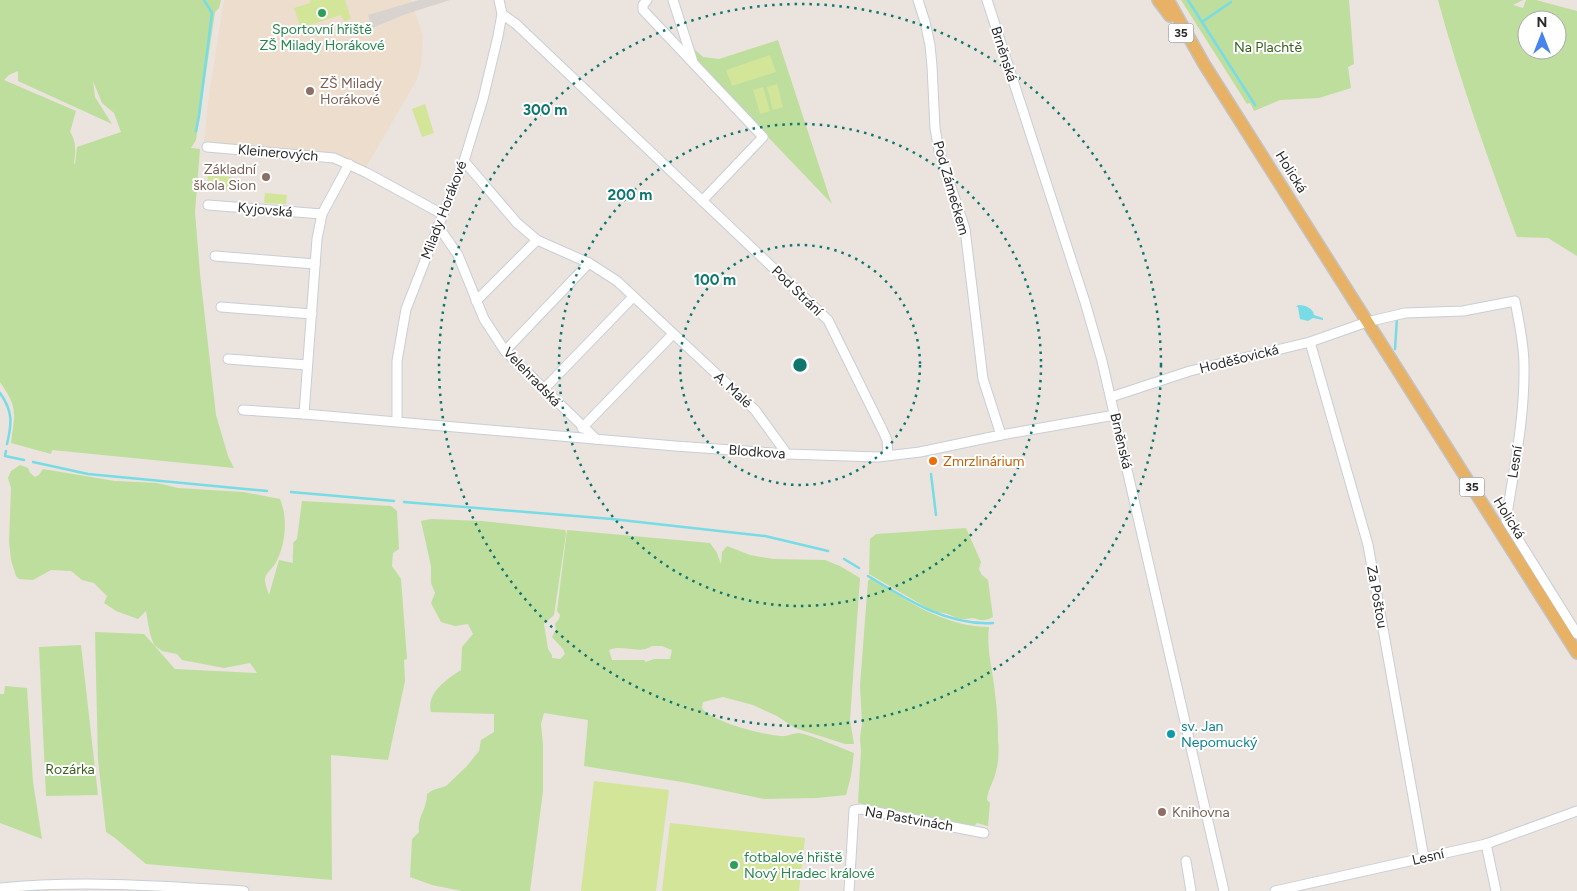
<svg xmlns="http://www.w3.org/2000/svg" width="1577" height="891" viewBox="0 0 1577 891" font-family="Figtree,sans-serif">
	<style>
		.education { fill: #ecddcd }
		.green { fill: #bede9d; fill-rule: evenodd }
		.pitch { fill: #d2e599 }
		.plaza { fill: #d8d3cf }
		.water { fill: #77dce6 }
		.lines { fill: none; stroke-linecap: round; stroke-linejoin: round }
		.stream { stroke: #77dce6; stroke-width: 2.5 }
		.minor-casing { stroke: #c8ced7; stroke-width: 11 }
		.major-casing { stroke: #c3c3c3; stroke-width: 14 }
		.minor { stroke: #fff; stroke-width: 9 }
		.major { stroke: #e7b266; stroke-width: 11 }
		.ring { fill: none; stroke: #0f766e; stroke-width: 2.5; stroke-dasharray: 2.5 5 }
		.leisure-dot { fill: #2e9e5b; stroke: #fff; stroke-width: 2 }
		.education-dot { fill: #8d6e63; stroke: #fff; stroke-width: 2 }
		.food-dot { fill: #e8710a; stroke: #fff; stroke-width: 2 }
		.culture-dot { fill: #0f9aa8; stroke: #fff; stroke-width: 2 }
		.labels { text-anchor: middle; dominant-baseline: central; stroke-width: 4; stroke-linejoin: round; paint-order: stroke }
		.shield { fill: #fff; stroke: #6a6a6a; stroke-width: 1 }
		.shield-label { font-size: 12px; font-weight: bold; fill: #2a2a2a }
		.leisure-label { font-size: 14px; fill: #27864d; stroke: #fff }
		.park-label { font-size: 14px; fill: #39621f; stroke: #fff }
		.street-label { font-size: 14px; fill: #2a2a2a; stroke: #fff }
		.education-label { font-size: 14px; fill: #785e54; stroke: #fff; text-anchor: start }
		.food-label { font-size: 14px; fill: #c56008; stroke: #fff; text-anchor: start }
		.culture-label { font-size: 14px; fill: #0d838f; stroke: #fff; text-anchor: start }
		.centre { fill: #0f766e; stroke: #fff; stroke-width: 2.5 }
		.ring-label { font-size: 15px; text-anchor: middle; font-weight: bold; fill: #0f766e; stroke: #fff; stroke-width: 4; stroke-linejoin: round; paint-order: stroke }
	</style>
	<rect width="100%" height="100%" fill="#ebe3dd"/>
	<path class="education" d="M224 0H310L311 3 351 19 345 0H411L423 36 421 65 416 81 366 167 348 159 331 155 204 142 208 102Z"/>
	<g class="green">
		<path d="M0 0H221L219 8 215 12 196 140 191 148 200 149 195 212 200 274 216 415 228 456 234 468 52 450 51 454 11 443C15 412 18 408 0 382ZM18 71V81L112 124 95 97 93 81 102 103 114 113 121 132 77 147 75 165 74 162C76 152 76 140 70 132L76 111 4 80 9 75Z"/>
		<path d="M1181 0H1349L1354 64 1348 67 1351 88 1319 98 1280 100 1254 111 1250 103 1247 104Z"/>
		<path d="M1438 0H1523L1513 5 1523 8 1526 0H1536L1577 11V256L1548 238 1517 237C1488 159 1460 81 1438 0ZM1527 20H1557V50H1527Z"/>
		<path d="M778 40 830 199 832 204 698 64 694 49 703 57 719 59Z"/>
		<path d="M20 465 28 468 30 473 35 477 39 475 43 469 115 481 157 483 178 488 243 492 280 499C288 518 286 545 275 564 272 569 265 573 265 580 265 584 268 591 269 595L279 560 293 563C292 555 294 549 293 543L297 539 302 501 391 506 397 511 399 549 393 553 392 566 401 579 407 659 404 660 405 681 388 760 331 755 332 880 146 864 115 838 106 832 98 760 95 632 144 634 175 669 257 673 250 663 224 668 182 660 177 654 162 651 154 645 150 634 146 611 138 619 116 611 104 603 107 596 94 583 82 580 71 571 51 570 33 580 19 579 16 576 11 560 9 541 11 488 8 478 11 471Z"/>
		<path d="M431 519 482 521 565 530 566 534 554 615 544 624 548 649 552 655V658L560 659 565 654 563 649 552 637 556 629 555 624 559 619 560 615 557 611 567 530 710 543 717 553 721 564 722 552 727 546 750 555 773 559 825 560 840 566 860 578 850 720 854 744H845L795 728 777 716 753 705 723 697 703 702 702 708C711 722 764 735 780 736 787 737 793 733 799 733 812 735 841 748 854 753L851 776 846 795 817 798 764 799 688 783 584 766 588 720 544 713 541 724 543 745V791L530 891H462L432 885 410 877 412 839 419 832C417 816 427 810 427 794L433 790 446 786 466 767 479 751 481 740 494 732V714L431 712C426 693 447 679 461 670L462 647 473 634 468 624 455 626 441 622 431 603 435 593 431 583V566L421 521ZM652 646H662L672 650 670 659H654L646 662 644 660H612L609 650C623 644 639 655 652 646Z"/>
		<path d="M966 528 981 562 979 569 982 575 988 580 993 617C983 622 981 620 973 618 968 618 965 620 960 619 952 617 945 611 936 613L869 574 870 539 876 534Z"/>
		<path d="M871 578C906 601 946 627 989 627 986 650 993 670 995 693 997 708 998 724 998 740 999 749 999 761 996 771 994 782 988 788 987 800L990 803 988 826 977 823 974 826 858 803 861 751 860 738 862 723 860 686 868 581Z"/>
		<path d="M81 645 98 795 46 796 39 647Z"/>
		<path d="M5 686 27 688 33 782 42 839 0 823V694H4Z"/>
	</g>
	<g class="pitch">
		<path d="M310 0H345L351 19 344 21 341 15 301 28 294 8 310 3Z"/>
		<path d="M770 55 776 72 732 86 726 70Z"/>
		<path d="M777 84 783 107 773 110 767 87Z"/>
		<path d="M763 87 770 111 760 114 753 90Z"/>
		<path d="M425 104 434 133 422 137 412 109Z"/>
		<path d="M208 175 231 177 230 190 207 188Z"/>
		<path d="M265 193 287 195 286 204 264 203Z"/>
		<path d="M594 781 669 790 656 891H581Z"/>
		<path d="M670 823 805 838 799 891H662Z"/>
	</g>
	<path class="plaza" d="M419 0H450L406 14 372 28 368 15Z"/>
	<path class="water" d="M1298 305C1305 305 1313 308 1314 315L1323 318V320L1313 318 1308 321 1300 319 1298 307H1296Z"/>
	<g class="lines">
		<g class="stream">
			<path d="M1188 0 1255 105"/>
			<path d="M1202 22 1231 2"/>
			<path d="M196 131 199 116 212 13 204 0"/>
			<path d="M1395 349 1397 318"/>
			<path d="M0 393C13 411 12 423 7 444"/>
			<path d="M6 451 5 456 24 460"/>
			<path d="M33 462 88 474 267 491"/>
			<path d="M931 474 936 515"/>
			<path d="M291 492 394 501"/>
			<path d="M404 502 612 519 765 536 828 551"/>
			<path d="M844 559 859 568"/>
			<path d="M868 576C906 599 947 626 993 623"/>
		</g>
		<defs>
			<g id="minor">
				<path d="M647 0 643 5V10L763 137 702 201"/>
				<path d="M673 0 693 62"/>
				<path d="M918 0 925 22 930 45 932 66 935 128 939 151 965 229 983 379 1001 435"/>
				<path d="M987 0 1085 302 1102 361 1224 891"/>
				<path d="M502 14 516 24 828 320 882 429 887 440 888 455"/>
				<path d="M207 147 334 158 367 173 442 214"/>
				<path d="M464 161 517 223 537 240 589 263 617 281 755 410 787 454"/>
				<path d="M349 164 322 214 317 239 304 414 675 446 787 454 878 457 920 452 1001 435 1115 415"/>
				<path d="M208 205 322 214"/>
				<path d="M438 226 458 255 484 319 505 351 596 439"/>
				<path d="M215 256 315 264"/>
				<path d="M476 301 537 240"/>
				<path d="M221 307 312 314"/>
				<path d="M1310 342 1368 545 1424 858"/>
				<path d="M505 351 589 263"/>
				<path d="M228 359 307 365"/>
				<path d="M544 389 633 297"/>
				<path d="M1111 397 1190 371 1310 342 1367 322 1405 313 1463 311 1515 301C1519 322 1524 344 1524 365 1525 417 1514 469 1506 520L1577 634"/>
				<path d="M243 410 304 414"/>
				<path d="M397 421V361L406 309 464 161 483 99 498 36 502 14 499 0"/>
				<path d="M582 428 673 334"/>
				<path d="M1486 844 1496 891"/>
				<path d="M1186 861 1191 891"/>
				<path d="M0 888C81 880 163 886 244 891"/>
				<path d="M849 891 854 810 861 809 984 833"/>
				<path d="M1275 891 1486 844 1577 811"/>
			</g>
			<g id="major">
				<path d="M1158 0 1170 16"/>
				<path d="M1168 0 1204 64 1577 653"/>
			</g>
		</defs>
		<use href="#minor" class="minor-casing"/>
		<use href="#major" class="major-casing"/>
		<use href="#minor" class="minor"/>
		<use href="#major" class="major"/>
	</g>
	<g class="ring">
		<circle cx="800" cy="365" r="120"/>
		<circle cx="800" cy="365" r="241"/>
		<circle cx="800" cy="365" r="361"/>
	</g>
	<g class="leisure-dot">
		<circle cx="322" cy="13" r="5"/>
		<circle cx="734" cy="865" r="5"/>
	</g>
	<g class="education-dot">
		<circle cx="310" cy="91" r="5"/>
		<circle cx="266" cy="177" r="5"/>
		<circle cx="1162" cy="812" r="5"/>
	</g>
	<circle class="food-dot" cx="933" cy="461" r="5"/>
	<circle class="culture-dot" cx="1171" cy="734" r="5"/>
	<g class="labels">
		<g class="shield">
			<rect x="1168.5" y="23.5" width="25" height="19" rx="4"/>
			<rect x="1459.5" y="477.5" width="25" height="19" rx="4"/>
		</g>
		<g class="shield-label">
			<text x="1181" y="33">35</text>
			<text x="1472" y="487">35</text>
		</g>
		<g class="leisure-label">
			<text x="322" y="29">Sportovní hřiště<tspan x="322" dy="16">ZŠ Milady Horákové</tspan></text>
			<text x="744" y="857" text-anchor="start">fotbalové hřiště<tspan x="744" dy="16">Nový Hradec králové</tspan></text>
		</g>
		<g class="park-label">
			<text x="1268" y="47">Na Plachtě</text>
			<text x="70" y="769">Rozárka</text>
		</g>
		<g class="street-label">
			<text transform="translate(1004 54) rotate(72)">Brněnská</text>
			<text transform="translate(278 153) rotate(5)">Kleinerových</text>
			<text transform="translate(1291 172) rotate(58)">Holická</text>
			<text transform="translate(951 188) rotate(74)">Pod Zámečkem</text>
			<text transform="translate(265 210) rotate(5)">Kyjovská</text>
			<text transform="translate(444 210) rotate(-69)">Milady Horákové</text>
			<text transform="translate(797 291) rotate(44)">Pod Strání</text>
			<text transform="translate(1239 359) rotate(-14)">Hoděšovická</text>
			<text transform="translate(532 377) rotate(46)">Velehradská</text>
			<text transform="translate(733 390) rotate(43)">A. Malé</text>
			<text transform="translate(1121 441) rotate(77)">Brněnská</text>
			<text transform="translate(757 452) rotate(4)">Blodkova</text>
			<text transform="translate(1515 462) rotate(-81)">Lesní</text>
			<text transform="translate(1509 518) rotate(58)">Holická</text>
			<text transform="translate(1377 597) rotate(80)">Za Poštou</text>
			<text transform="translate(909 819) rotate(10)">Na Pastvinách</text>
			<text transform="translate(1428 857) rotate(-13)">Lesní</text>
		</g>
		<g class="education-label">
			<text x="320" y="83">ZŠ Milady<tspan x="320" dy="16">Horákové</tspan></text>
			<text x="256" y="169" text-anchor="end">Základní<tspan x="256" dy="16">škola Sion</tspan></text>
			<text x="1172" y="812">Knihovna</text>
		</g>
		<g class="food-label">
			<text x="943" y="461">Zmrzlinárium</text>
		</g>
		<g class="culture-label">
			<text x="1181" y="726">sv. Jan<tspan x="1181" dy="16">Nepomucký</tspan></text>
		</g>
	</g>
	<circle cx="800" cy="365" r="8" class="centre"/>
	<g class="ring-label">
		<text x="545" y="115">300 m</text>
		<text x="630" y="200">200 m</text>
		<text x="715" y="285">100 m</text>
	</g>
	<g transform="translate(1542 35)"><circle r="24" fill="#ffffff" stroke="#aaaaaa"/>
	<path d="M0-4L9 19L0 12L-9 19Z" fill="#4783ee"/>
	<text y="-8" font-size="14" font-weight="bold" text-anchor="middle" fill="#2a2a2a">N</text>
	</g>
</svg>
